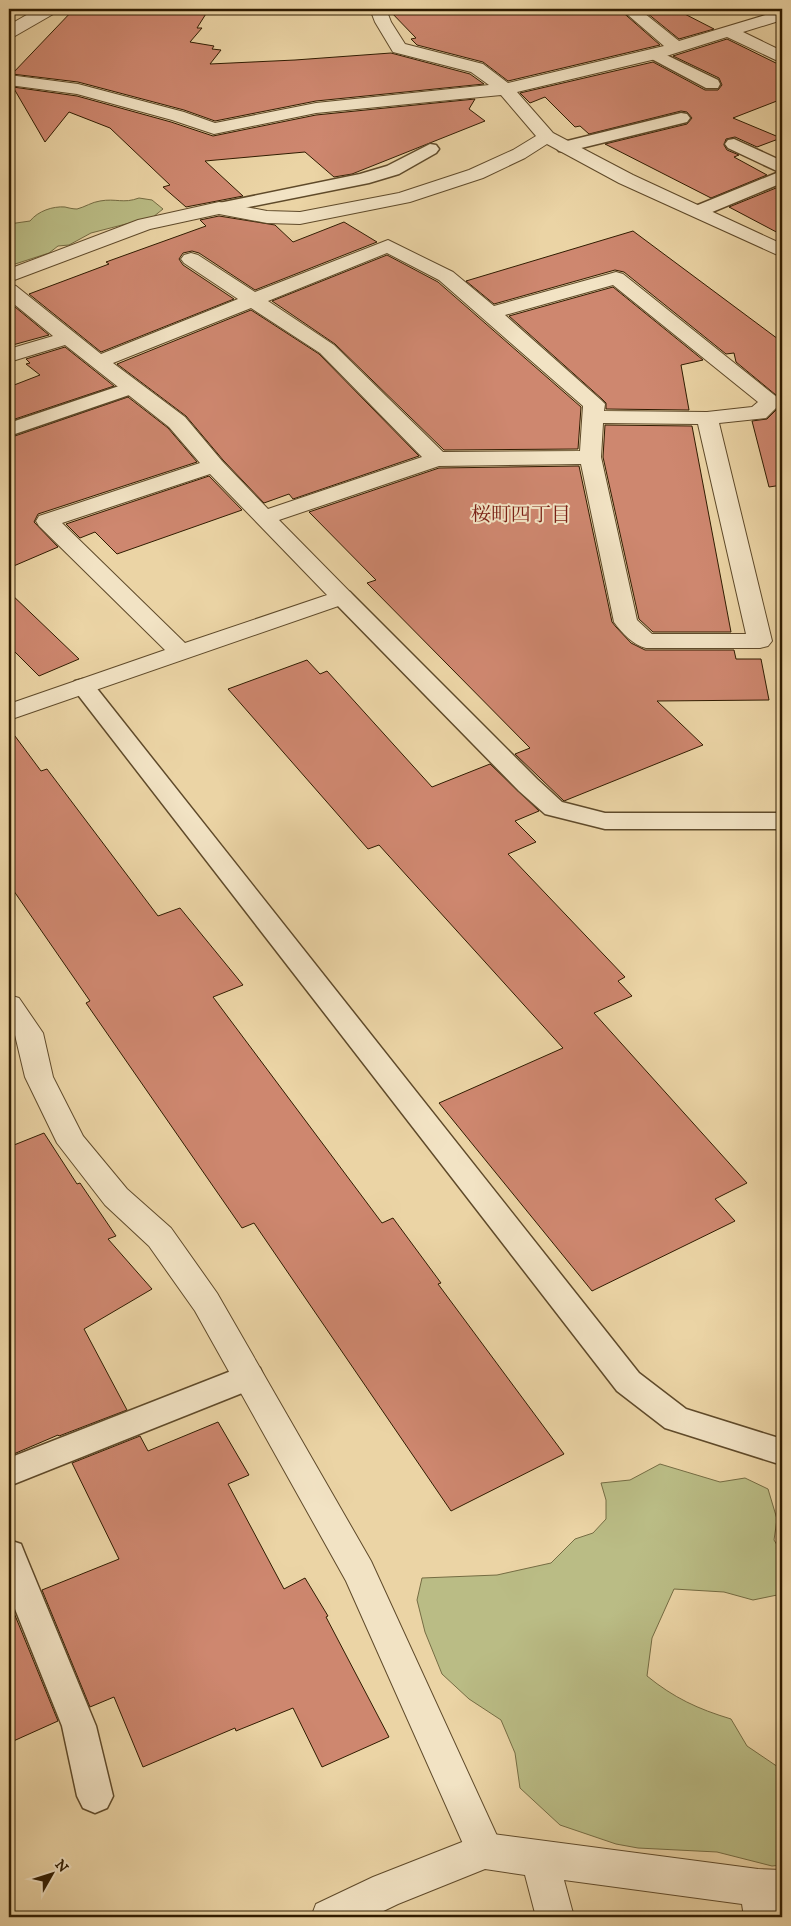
<svg xmlns="http://www.w3.org/2000/svg" width="791" height="1926" viewBox="0 0 791 1926" font-family="'IM FELL DW Pica','Noto Serif JP',serif">
	<style>
		.green { fill: #babc85; stroke: #756c43 }
		.building { fill: #ce876f; stroke: #301c01 }
		.lines { fill: none; stroke-linecap: round; stroke-linejoin: round }
		.service-casing { stroke: #5f4a2a; stroke-width: 3 }
		.minor-casing { stroke: #5f4a2a; stroke-width: 2 }
		.tertiary-casing { stroke: #5f4a2a; stroke-width: 2 }
		.service { fill: #f2e3c4; fill-rule: evenodd }
		.minor { fill: #f2e3c4; fill-rule: evenodd }
		.tertiary { fill: #f2e3c4; fill-rule: evenodd }
		.labels { text-anchor: middle; dominant-baseline: central; stroke-width: 4; stroke-linejoin: round; paint-order: stroke }
		.neighbourhood-label { font-size: 20px; fill: #7a1f14; stroke: #f2e3c4 }
	</style>
	<rect width="100%" height="100%" fill="#ebd4a5"/>
	<filter id="stains"><feTurbulence type="fractalNoise" baseFrequency=".004" numOctaves="4"/><feColorMatrix values="0 0 0 0 .2 0 0 0 0 .09 0 0 0 0 .02 0 0 0 .5 -.17"/></filter>
	<radialGradient id="worn" r=".72"><stop offset=".6" stop-color="#630" stop-opacity="0"/><stop offset="1" stop-color="#630" stop-opacity=".3"/></radialGradient>
	<g class="green">
		<path d="M139 198 152 200 163 209 153 217 91 233 69 245 58 246 49 253 9 266V224L30 221C38 211 53 206 65 207 69 208 73 209 77 209 85 207 92 202 100 201 116 198 123 204 139 198Z"/>
		<path d="M660 1464 720 1482 745 1478 768 1489 777 1519 774 1540 782 1553V1594L753 1600 724 1592 674 1589 652 1638 647 1676C674 1698 698 1709 731 1719L747 1746 778 1767H782V1865L772 1866 717 1852 638 1848 616 1844 560 1825 520 1788 515 1753 501 1720 469 1699 442 1674 425 1632 417 1600 422 1578 497 1575 551 1563 575 1539 593 1533 606 1519V1500L601 1483 630 1480Z"/>
	</g>
	<g class="building">
		<path d="M74 9H209L197 28H202L190 42 214 46 212 49 221 50 210 64 295 60 391 53 470 74 484 84 316 101 215 121 184 110 78 82 12 74Z"/>
		<path d="M388 9H619L660 45 508 81 483 62 417 45 411 39 416 38Z"/>
		<path d="M642 9H675L714 29 679 39Z"/>
		<path d="M727 39 782 66V99L733 118 781 138 757 147 735 137 726 139 724 145 727 150 739 155 734 157 767 175 711 198 605 144 687 124 692 118 687 112 681 111 589 134 580 126 575 127 545 97 530 103 520 93 653 62 705 90H718L722 85 719 78 673 56Z"/>
		<path d="M13 87 77 96 171 122 213 136 316 115 475 99 469 109 485 121 352 174 334 177 305 152 205 161 243 196 186 207 163 187 170 185 110 128 69 112 45 142Z"/>
		<path d="M776 188 782 191V235L729 207Z"/>
		<path d="M219 216 275 225 293 242 344 222 377 242 255 290 199 253 192 251 183 253 179 259 183 265 234 299 101 352 29 294 109 264 106 262 206 226 200 220Z"/>
		<path d="M633 231 782 342V400L736 362 734 353 726 354 624 272 615 270 494 304 466 281Z"/>
		<path d="M387 255 438 282 581 407 578 449 444 450 335 344 272 301Z"/>
		<path d="M613 287 703 360 681 365 689 410 606 409V403L602 399 509 316Z"/>
		<path d="M9 302 49 335 9 346Z"/>
		<path d="M251 310 319 354 419 456 293 499 289 494 264 503 223 460 186 416 117 364Z"/>
		<path d="M65 347 114 386 9 421V387L40 375 26 364 30 363 26 359Z"/>
		<path d="M128 397 168 428 197 462 38 514 34 522 58 547 9 568V438Z"/>
		<path d="M782 404V485L769 487 752 421 767 419Z"/>
		<path d="M605 425 692 426 731 632H653L639 619 603 457Z"/>
		<path d="M579 466 612 622 616 627 631 643 645 650H734L736 659H761L769 700 657 701 703 745 564 801 515 754 530 748 367 583 376 580 309 512 439 468Z"/>
		<path d="M209 476 242 510 117 554 95 532 80 538 66 524Z"/>
		<path d="M9 592 79 659 39 676 9 646Z"/>
		<path d="M307 660 320 674 327 671 432 787 490 764 539 811 515 821 536 842 508 854 625 977 618 981 632 996 594 1013 747 1183 715 1199 735 1221 592 1291 439 1103 563 1048 379 845 368 849 228 689Z"/>
		<path d="M9 728 41 771 47 769 158 916 180 908 243 985 213 997 382 1223 393 1218 441 1283 438 1284 564 1454 451 1511 254 1223 242 1228 86 1003 90 1001 9 884Z"/>
		<path d="M44 1133 77 1184 80 1183 116 1236 108 1239 152 1289 84 1329 127 1410 59 1436 58 1435 9 1456V1147Z"/>
		<path d="M218 1422 249 1475 228 1484 284 1589 305 1578 328 1616 326 1617 389 1737 322 1767 293 1708 236 1731 235 1728 143 1767 114 1697 90 1707 42 1590 119 1559 72 1463 140 1436 148 1451Z"/>
		<path d="M9 1603H10L58 1721 9 1743Z"/>
	</g>
	<g class="lines">
		<defs>
			<g id="service">
				<path d="M654 49 718 80 720 84 718 88H706L648 57 646 54 648 51Z"/>
				<path d="M681 113 687 114 690 118 687 122 565 152 559 151 556 147 559 143Z"/>
				<path d="M734 139 782 161V183L705 215 699 216 693 215 690 211 693 207 779 172 728 148 725 144 728 140Z"/>
				<path d="M430 144 436 145 439 149 436 153 399 174 369 183 219 213 213 212 210 208 213 204 219 203 360 174 387 166Z"/>
				<path d="M131 382 138 384 141 388 138 392 9 436V423Z"/>
				<path d="M342 590 350 592 537 779 562 802 605 813H782V829H605L545 814 519 791 334 602 331 597 334 592Z"/>
				<path d="M83 679 91 681 639 1373 686 1409 782 1439V1465L665 1428 617 1391 75 691 71 686 75 681Z"/>
				<path d="M249 1364 260 1368 264 1377 260 1386 9 1486V1458Z"/>
				<path d="M9 1540 21 1544 25 1554 96 1726 113 1796 107 1808 95 1813 83 1808 77 1796 62 1726 9 1594Z"/>
			</g>
			<g id="minor">
				<path d="M37 9H57L55 13 15 36 9 37V25Z"/>
				<path d="M370 9H386L391 22 405 44 483 64 508 83 664 46 621 9H639L679 41 782 10V20L743 32 782 51V63L727 37 660 58 517 92 553 133 633 175 782 244V257L619 183 547 144 525 158 483 178 410 202 300 224 267 223 219 214 150 229 9 282V269L138 220 219 202 267 211 300 212 399 193 469 170 513 150 536 136 501 95 316 113 214 134 172 120 77 94 9 85V75L78 84 184 112 215 123 316 103 489 85 471 72 393 52 375 22Z"/>
				<path d="M388 240 453 272 494 306 609 274 616 272 623 274 778 398 782 402 766 418 719 423 772 641 768 646 760 648H646C633 645 622 633 614 622L581 464 439 466 279 520 350 592 354 597 350 602 9 720V704L165 650 39 526 36 521 39 516 200 463 169 427 65 345 9 362V349L53 336 9 300V284L16 286 101 354 238 299 184 263 181 259 184 255 191 253 198 255 255 292ZM387 253 439 280 583 406 580 451 443 452 334 345 268 301ZM613 285 758 402 752 407 707 412 604 411 605 404 601 400 505 315ZM251 308 320 353 422 457 268 509 222 461 185 417 113 363ZM603 423 698 424 746 634H652L637 620 601 457ZM210 474 327 595 185 643 62 523Z"/>
				<path d="M485 1833 758 1869 782 1870V1908H780L782 1917H744L742 1904 564 1880 574 1917H536L525 1875 485 1869 398 1904 371 1917H311L316 1904 373 1877Z"/>
			</g>
			<path id="tertiary" d="M9 995 19 998 43 1033 53 1077 83 1136 127 1189 171 1228 217 1293 371 1561 504 1851 498 1864 485 1869 472 1864 346 1581 195 1311 149 1246 105 1205 57 1143 25 1077 15 1035 9 1026Z"/>
		</defs>
		<use href="#service" class="service-casing"/>
		<use href="#minor" class="minor-casing"/>
		<use href="#tertiary" class="tertiary-casing"/>
		<use href="#service" class="service"/>
		<use href="#minor" class="minor"/>
		<use href="#tertiary" class="tertiary"/>
	</g>
	<g class="labels">
		<g class="neighbourhood-label">
			<text x="521" y="515">桜町四丁目</text>
		</g>
	</g>
	<rect width="791" height="1926" fill="none" stroke="#ebd4a5" stroke-width="30"/>
	<rect x="10" y="10" width="771" height="1906" fill="none" stroke="#301c01" stroke-width="2.5"/>
	<rect x="15" y="15" width="761" height="1896" fill="none" stroke="#301c01"/>
	<g transform="translate(52 1874) rotate(51)" stroke="#f2e3c4" stroke-width="4" paint-order="stroke">
	<path d="M0-4L9 19L0 12L-9 19Z" fill="#301c01"/>
	<text y="-8" font-size="14" font-weight="bold" text-anchor="middle" fill="#301c01">N</text>
	</g>
	<rect width="100%" height="100%" filter="url(#stains)"/>
	<rect width="100%" height="100%" fill="url(#worn)"/>
</svg>
